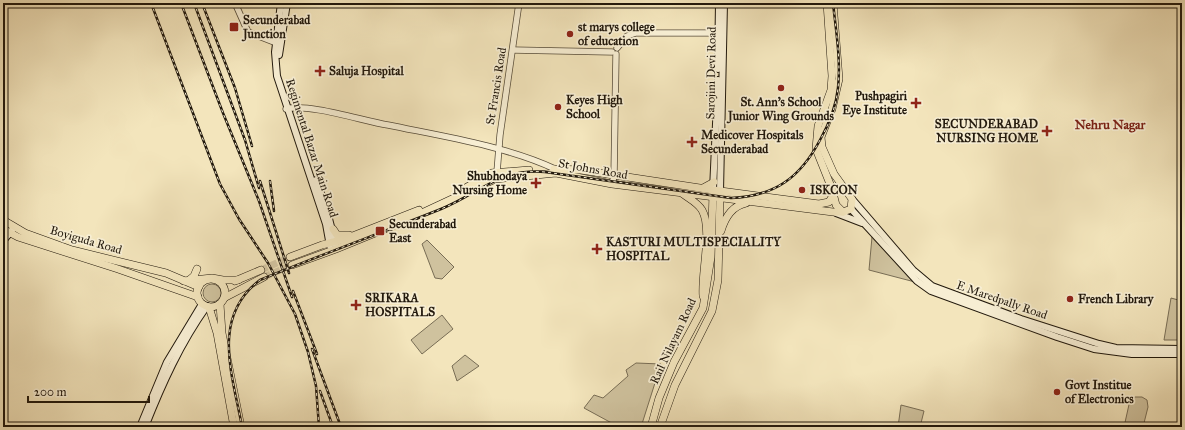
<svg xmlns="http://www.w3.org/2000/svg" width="1185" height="430" viewBox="0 0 1185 430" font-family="'IM FELL Great Primer',serif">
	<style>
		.green { fill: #cfc29e; stroke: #786d55 }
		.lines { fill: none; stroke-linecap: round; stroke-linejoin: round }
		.primary-tunnel { stroke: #d4c6a2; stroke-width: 7; stroke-dasharray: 7 3.5; stroke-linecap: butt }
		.tertiary-casing { stroke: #564b38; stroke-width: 7 }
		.secondary-casing { stroke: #21180c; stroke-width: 8 }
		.primary-casing { stroke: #21180c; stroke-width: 8 }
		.tertiary { stroke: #f7eed3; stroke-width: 5.5 }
		.secondary { stroke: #f7eed3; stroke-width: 6 }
		.primary { stroke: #f3e5bc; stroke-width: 7 }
		.rail-casing { stroke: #21180c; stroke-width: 2.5 }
		.rail { stroke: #f7eed3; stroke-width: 1; stroke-dasharray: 3; stroke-linecap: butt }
		.poi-dot { fill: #8f2418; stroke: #f7eed3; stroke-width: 1.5 }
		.labels { text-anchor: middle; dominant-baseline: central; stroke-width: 3.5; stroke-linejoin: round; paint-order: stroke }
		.poi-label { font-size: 12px; font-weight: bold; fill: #21180c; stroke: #f7eed3; text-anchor: start }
		.street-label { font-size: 12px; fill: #21180c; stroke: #f7eed3 }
		.neighbourhood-label { font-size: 13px; font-weight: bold; fill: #7a1f14; stroke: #f7eed3 }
	</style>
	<rect width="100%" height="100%" fill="#f3e5bc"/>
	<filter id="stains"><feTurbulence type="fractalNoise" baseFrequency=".005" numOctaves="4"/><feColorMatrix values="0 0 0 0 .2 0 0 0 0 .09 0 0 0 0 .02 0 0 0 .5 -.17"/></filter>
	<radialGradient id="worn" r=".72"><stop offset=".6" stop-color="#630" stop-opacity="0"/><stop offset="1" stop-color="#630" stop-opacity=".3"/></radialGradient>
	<g class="green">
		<path d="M872 237 915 282 869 270Z"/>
		<path d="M427 240 454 267 442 279 435 278 422 244Z"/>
		<circle cx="212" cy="293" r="9"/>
		<path d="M1171 298 1182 301V340H1164Z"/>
		<path d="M442 315 453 329 422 354 411 340Z"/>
		<path d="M465 355 479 366 457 381 452 366Z"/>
		<path d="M636 363 661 364 641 427H619L584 408 594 395 603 398 628 376 626 370Z"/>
		<path d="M1135 397H1142L1147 400 1148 407 1143 427H1124L1130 400Z"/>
		<path d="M901 405 924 411 920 427H898Z"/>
	</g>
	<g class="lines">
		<g class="primary-tunnel">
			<path d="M261 270 290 257"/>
			<path d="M264 277 292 265"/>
		</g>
		<defs>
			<g id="tertiary">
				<path d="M235 3 248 32 279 44"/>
				<path d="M617 48 627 36 636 33H723"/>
				<path d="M513 50 612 52"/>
				<path d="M286 109C309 103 363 121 388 125 441 136 506 146 555 169V170"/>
				<path d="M497 172 500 135 519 3"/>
				<path d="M612 184 614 176 616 54"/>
			</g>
			<g id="secondary">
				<path d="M281 3 275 52 277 76 326 224 330 246"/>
				<path d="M279 55 287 3"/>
				<path d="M718 69 719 3"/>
				<path d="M316 180 326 207 336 246"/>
				<path d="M713 190 718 80"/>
				<path d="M720 191 724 3"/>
				<path d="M852 199 913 270 932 286 1021 319 1099 344 1116 348 1182 349"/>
				<path d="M851 209 917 281 931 291 1057 337 1094 349 1132 354H1182"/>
				<path d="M836 213 862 223"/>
				<path d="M3 241 13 229"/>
				<path d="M140 427 167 362 202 304"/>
				<path d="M145 427C162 384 180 344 207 306"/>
			</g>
			<g id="primary">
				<path d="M827 3 832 76 831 90 818 126 816 149 832 189 836 205 843 212"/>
				<path d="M554 169 581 170 713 190 819 204 829 202 832 197V189"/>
				<path d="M703 188 714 182"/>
				<path d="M462 190 491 173 529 170"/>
				<path d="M683 194C690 199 698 203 702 210 713 229 701 274 703 296"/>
				<path d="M3 220 25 233 72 250 166 273 199 287"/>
				<path d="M3 229 18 237 118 269 198 297"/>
				<path d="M333 229 337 235H349"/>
				<path d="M721 231C725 217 732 206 746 203"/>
				<path d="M290 257 322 245 345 239 419 210"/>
				<path d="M292 265 336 249 407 220 495 179 556 173 612 184 833 212H843L851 209 852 199 834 174 822 147 821 137 832 109 839 79 833 3"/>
				<circle cx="211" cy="293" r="14"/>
				<path d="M189 280 194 276 197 269"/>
				<path d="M184 281 212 278 223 280H238"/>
				<path d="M235 281 261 270"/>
				<path d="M224 298 264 277"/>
				<path d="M220 304 222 333 241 427"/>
				<path d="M209 307 217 333 234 427"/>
				<path d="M651 427 659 398 674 362 703 308 711 257 713 193"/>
				<path d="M660 427 675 385 712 311 718 280 720 193"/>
			</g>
		</defs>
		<use href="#tertiary" class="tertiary-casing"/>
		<use href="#secondary" class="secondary-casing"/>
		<use href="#primary" class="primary-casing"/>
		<use href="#tertiary" class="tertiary"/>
		<use href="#secondary" class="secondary"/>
		<use href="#primary" class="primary"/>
		<defs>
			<g id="rail">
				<path d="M151 3 220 184 239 219 268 263 295 314 308 352 316 386 319 427"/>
				<path d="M181 3 223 113 259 201 292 297"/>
				<path d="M194 3 245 140 259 188"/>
				<path d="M202 3 235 88 252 146"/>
				<path d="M260 181 289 273"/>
				<path d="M270 181 274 211"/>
				<path d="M293 291 317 354"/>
				<path d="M312 349 341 427"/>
				<path d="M320 391 333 427"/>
				<path d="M242 427C233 376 210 318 260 280 320 255 381 233 441 209 480 193 499 168 545 172L731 198C775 196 800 178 820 140 829 124 836 107 838 88 841 60 836 31 833 3"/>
			</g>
		</defs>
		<use href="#rail" class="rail-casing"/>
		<use href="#rail" class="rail"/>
	</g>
	<g class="poi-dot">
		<rect x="229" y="22" width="10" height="10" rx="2"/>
		<circle cx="570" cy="34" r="4"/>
		<path d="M318 65h4v4h4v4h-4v4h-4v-4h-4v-4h4z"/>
		<circle cx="781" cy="88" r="4"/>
		<path d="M914 97h4v4h4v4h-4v4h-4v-4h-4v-4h4z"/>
		<circle cx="558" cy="107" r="4"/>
		<path d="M1045 125h4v4h4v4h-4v4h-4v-4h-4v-4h4z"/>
		<path d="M690 136h4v4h4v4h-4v4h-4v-4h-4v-4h4z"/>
		<path d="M534 177h4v4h4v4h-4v4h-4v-4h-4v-4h4z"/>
		<circle cx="802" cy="190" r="4"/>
		<rect x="375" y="226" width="10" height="10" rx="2"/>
		<path d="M595 243h4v4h4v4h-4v4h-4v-4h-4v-4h4z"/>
		<circle cx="1070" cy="299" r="4"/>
		<path d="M354 299h4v4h4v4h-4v4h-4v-4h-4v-4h4z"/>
		<circle cx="1057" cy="392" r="4"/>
	</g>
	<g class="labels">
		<g class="poi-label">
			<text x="243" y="20">Secunderabad<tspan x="243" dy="14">Junction</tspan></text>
			<text x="578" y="27">st marys college<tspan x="578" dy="14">of education</tspan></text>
			<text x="329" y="71">Saluja Hospital</text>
			<text x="907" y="96" text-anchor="end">Pushpagiri<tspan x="907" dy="14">Eye Institute</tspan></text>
			<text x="566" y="100">Keyes High<tspan x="566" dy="14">School</tspan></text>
			<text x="781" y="102" text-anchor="middle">St. Ann's School<tspan x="781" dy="14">Junior Wing Grounds</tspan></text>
			<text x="1038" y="124" text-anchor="end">SECUNDERABAD<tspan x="1038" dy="14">NURSING HOME</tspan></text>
			<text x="701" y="135">Medicover Hospitals<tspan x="701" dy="14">Secunderabad</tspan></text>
			<text x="527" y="176" text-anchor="end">Shubhodaya<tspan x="527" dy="14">Nursing Home</tspan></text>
			<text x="810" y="190">ISKCON</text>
			<text x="389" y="224">Secunderabad<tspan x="389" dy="14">East</tspan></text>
			<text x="606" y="242">KASTURI MULTISPECIALITY<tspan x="606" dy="14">HOSPITAL</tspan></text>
			<text x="365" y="298">SRIKARA<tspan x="365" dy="14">HOSPITALS</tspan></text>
			<text x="1078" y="299">French Library</text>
			<text x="1065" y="385">Govt Institue<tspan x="1065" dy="14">of Electronics</tspan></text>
		</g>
		<g class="street-label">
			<text transform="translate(711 73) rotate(-89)">Sarojini Devi Road</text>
			<text transform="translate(496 86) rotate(-81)">St Francis Road</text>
			<text transform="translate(312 148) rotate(72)">Regimental Bazar Main Road</text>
			<text transform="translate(593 169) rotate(10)">St Johns Road</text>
			<text transform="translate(86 240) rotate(16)">Boyiguda Road</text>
			<text transform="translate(1002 300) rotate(19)">E Maredpally Road</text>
			<text transform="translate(673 341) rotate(-65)">Rail Nilayam Road</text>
		</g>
		<g class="neighbourhood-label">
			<text x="1110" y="125">Nehru Nagar</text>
		</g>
	</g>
	<rect width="1185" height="430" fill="none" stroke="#f3e5bc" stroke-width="16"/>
	<rect x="4" y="4" width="1177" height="422" fill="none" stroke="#21180c" stroke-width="2"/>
	<rect x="8" y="8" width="1169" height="414" fill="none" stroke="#21180c"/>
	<path d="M28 396v6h121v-6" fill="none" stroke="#21180c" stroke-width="2"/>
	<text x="34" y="396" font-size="12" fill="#21180c" stroke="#f7eed3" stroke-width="3" paint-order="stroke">200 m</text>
	<rect width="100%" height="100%" filter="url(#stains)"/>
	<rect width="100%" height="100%" fill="url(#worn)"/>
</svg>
